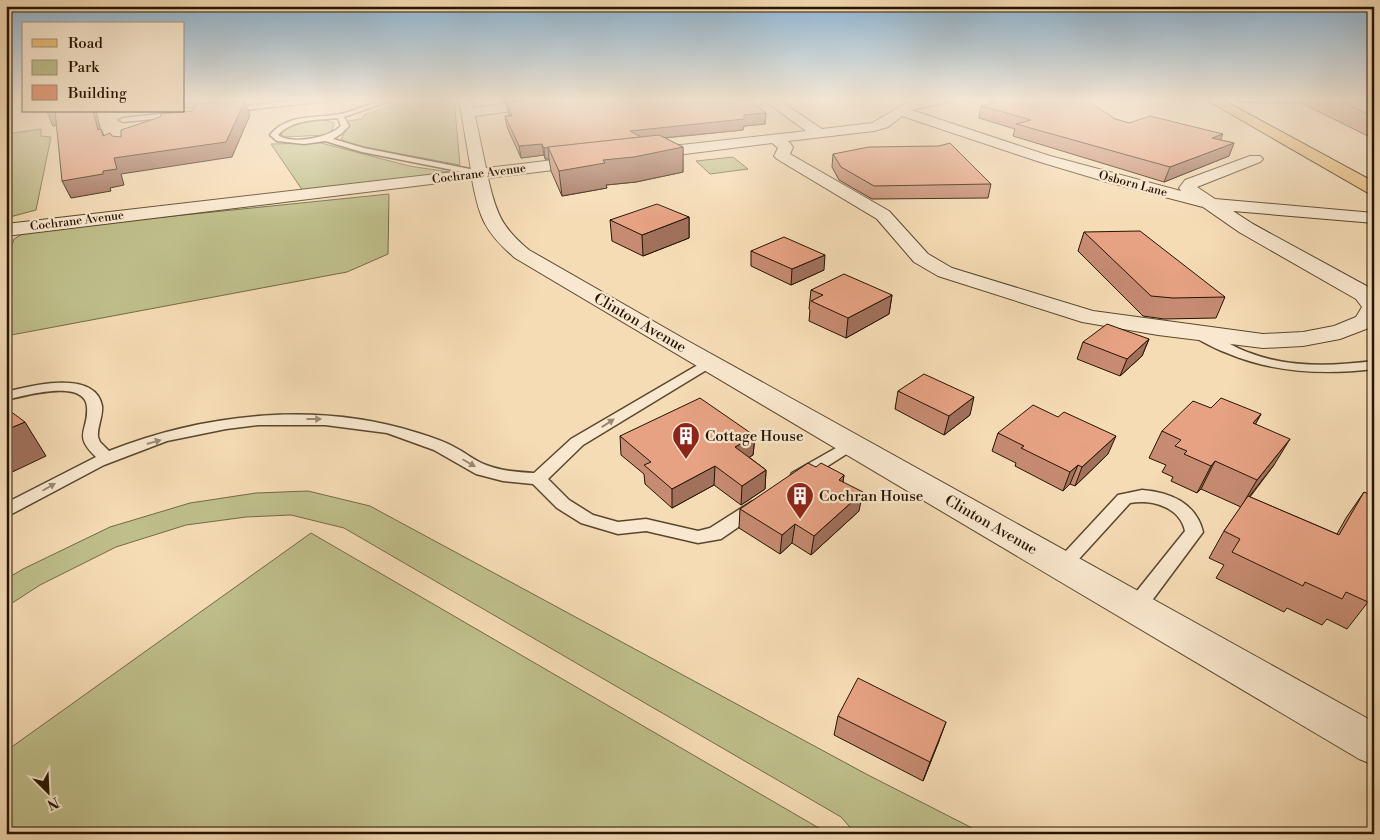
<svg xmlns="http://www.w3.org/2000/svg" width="1380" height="840" viewBox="0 0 1380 840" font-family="'Libre Bodoni',serif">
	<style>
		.green { fill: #bfbf8b; stroke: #726a46 }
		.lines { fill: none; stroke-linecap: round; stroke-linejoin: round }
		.lane-casing { stroke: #59472d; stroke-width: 3 }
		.street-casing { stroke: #59472d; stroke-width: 2 }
		.primary-casing { stroke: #251500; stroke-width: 2 }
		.lane { fill: #f9e8cf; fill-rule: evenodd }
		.street { fill: #f9e8cf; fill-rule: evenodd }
		.primary { fill: #ebbe7a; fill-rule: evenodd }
		.wall { fill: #c68b71; stroke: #251500 }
		.shaded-wall { fill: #a1715c; stroke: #251500 }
		.building { fill: #e6a283; stroke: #251500 }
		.oneway { fill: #9a8972 }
		.labels { text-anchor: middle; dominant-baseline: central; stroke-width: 4.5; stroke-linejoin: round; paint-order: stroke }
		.far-street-label { font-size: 12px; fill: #251500; stroke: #f9e8cf }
		.street-label { font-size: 15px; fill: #251500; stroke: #f9e8cf }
		.poi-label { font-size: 15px; fill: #251500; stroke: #f9e8cf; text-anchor: start }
	</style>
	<rect width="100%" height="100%" fill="#f6dcb5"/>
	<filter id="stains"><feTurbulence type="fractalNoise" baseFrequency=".004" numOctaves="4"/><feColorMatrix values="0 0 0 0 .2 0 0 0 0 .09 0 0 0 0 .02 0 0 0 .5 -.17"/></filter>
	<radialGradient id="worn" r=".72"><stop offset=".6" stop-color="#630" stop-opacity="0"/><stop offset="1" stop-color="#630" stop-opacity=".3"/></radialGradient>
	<g class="green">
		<path d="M184 99H273L184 108Z"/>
		<path d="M412 99H454L460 165 353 145 341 139 347 129 348 121 362 119 364 115Z"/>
		<path d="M326 120 334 123 332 132 328 135 283 137 281 133C290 119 311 121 326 120Z"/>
		<path d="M41 129V136L51 137 36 210 6 218V134Z"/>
		<path d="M321 143 409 166 456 173 303 191 271 144Z"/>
		<path d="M733 157 748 169 710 174 696 161Z"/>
		<path d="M389 194 388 254 347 272 6 336V261L14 239 27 231Z"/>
		<path d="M308 491 370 506 868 775 984 834H856L841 817 344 528 291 515 246 517 186 525 116 547 40 585 6 607V579L23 569 110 527 190 503 256 493Z"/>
		<path d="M311 533 824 831 823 834H6V751Z"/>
	</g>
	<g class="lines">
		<defs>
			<g id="lane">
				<path d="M309 99H332L329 101 227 112 223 110 227 108Z"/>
				<path d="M385 99H395L344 117 349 126 341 134 333 139 364 148 480 171 483 172V176L362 152 325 141 304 144 277 141 270 135C288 113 315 119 340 114 355 111 370 104 385 99ZM338 118 341 126C328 138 293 145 278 135 293 119 317 120 338 118Z"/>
				<path d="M179 112 183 114 182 116 123 122 119 120 123 118Z"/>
				<path d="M1197 329C1215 334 1232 347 1250 353 1289 368 1333 366 1374 361V369C1324 375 1274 373 1227 353 1215 349 1204 342 1192 336L1191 333Z"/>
				<path d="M708 359 715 363 713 366 583 445 548 479 569 500 593 515 618 522 646 519 698 531 710 528 751 502 757 500 763 502 766 506 763 510 721 539 698 543 646 531 618 534 581 523 557 508 533 484 503 481 476 474 434 450 387 433 325 425H259L226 429 167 441 104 465 6 517V503L96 457C72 434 89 431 87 407 85 378 23 396 6 400V392C30 386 95 369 102 406 103 417 97 427 98 437L100 442 109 451C205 413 318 401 418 433 431 437 444 441 456 448 466 453 475 461 486 465 501 471 518 472 534 473L571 439Z"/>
				<path d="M850 440 856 442 858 445 856 448 804 481 798 482 792 481 790 477 792 473Z"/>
				<path d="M1142 490C1170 492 1196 503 1203 532L1142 614 1135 616 1128 614 1125 608 1128 602 1185 531C1180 507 1152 499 1130 503L1068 571 1061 573 1054 571 1052 566 1118 495Z"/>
			</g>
			<g id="street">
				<path d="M459 99H471L473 108 540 99H575L569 103 475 116 486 168 587 156 592 158 595 161 592 164 587 166 488 178C496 212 501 227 529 250L688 341 1374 722V765L1359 759 515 258C485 232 479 218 472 179L6 236V224L471 170Z"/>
				<path d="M762 99H777L822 129 872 123 908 102 924 99H951L949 102 911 110 1050 156 1181 191 1179 188 1185 180 1250 156H1260L1263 159 1260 162 1197 187 1215 199 1374 213V223L1233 211 1253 224 1372 289 1374 291V326L1340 339 1303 346 1263 348 1158 335 1082 322 938 276 914 262 877 219 777 159 774 156 778 148 772 143 645 159 640 157 637 154 640 151 645 149 806 131ZM902 116 1040 162 1107 182 1203 207 1239 232 1356 299 1362 307 1356 317 1334 326 1303 332 1263 334 1093 311 952 268 928 254 889 211 790 154 793 147 788 141 874 131 888 127Z"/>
			</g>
			<path id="primary" d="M1205 99H1221L1374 182V194L1368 193Z"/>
		</defs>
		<use href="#lane" class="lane-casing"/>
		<use href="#street" class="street-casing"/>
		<use href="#primary" class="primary-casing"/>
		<use href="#lane" class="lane"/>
		<use href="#street" class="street"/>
		<use href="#primary" class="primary"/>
	</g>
	<g class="wall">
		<path d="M1234 99H1374V139L1303 104 1235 102Z"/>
		<path d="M506 103 766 113 765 124 744 126 743 130 665 138 683 147V172L636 182 606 185 607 188 562 196 551 171 549 159H545L544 155 521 158 507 127 505 116H509Z"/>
		<path d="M981 106 1115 119 1129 123 1221 140 1234 143 1229 156 1164 182 1013 136 1015 129 979 118Z"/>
		<path d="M833 154 991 184 988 198 872 199 839 180 832 167Z"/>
		<path d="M689 217V238L643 256 612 241 610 220Z"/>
		<path d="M1084 232 1225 297 1216 318 1164 319 1143 316 1078 251Z"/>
		<path d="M751 251 824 270 791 285 751 266Z"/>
		<path d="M811 290 892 295 889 314 846 338 809 321 810 310 809 309Z"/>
		<path d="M1149 339 1142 356 1120 376 1077 359 1083 342Z"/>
		<path d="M898 391 970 415 944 435 895 409Z"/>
		<path d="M1261 414 1255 424 1274 465 1250 497 1337 534 1346 518 1364 492 1368 602 1347 629 1327 619 1322 625 1287 608 1284 612 1216 578 1224 565 1209 558 1224 531 1241 507 1201 489 1197 493 1171 481 1173 477 1162 472 1166 465 1149 458 1162 431Z"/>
		<path d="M998 433 1108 454 1075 486 1070 484 1063 491 1015 466 1016 463 992 451Z"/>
		<path d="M620 436H755L753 455 749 457 766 470 765 489 741 505 714 485 672 508 645 484 644 474 621 455Z"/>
		<path d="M816 467 844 475 843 482 859 511 811 555 792 543 780 554 739 528 740 509Z"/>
		<path d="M838 716 939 741 923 781 834 735Z"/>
	</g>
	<g class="shaded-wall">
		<path d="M503 99H525L503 102Z"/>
		<path d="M245 101 250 115 232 157 121 174 124 185 110 188 111 191 71 198 62 181 103 171 114 158Z"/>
		<path d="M56 111 62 125 53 126 47 112Z"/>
		<path d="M93 111H96L102 135 101 129 108 144 98 130Z"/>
		<path d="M766 113 765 124 744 126 743 130 641 140 630 131 744 115Z"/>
		<path d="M1223 134 1218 147 1212 138Z"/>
		<path d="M1234 143 1229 156 1164 182 1170 167Z"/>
		<path d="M542 144 544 155 521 158 519 146Z"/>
		<path d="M548 147 549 159H545L544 148Z"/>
		<path d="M683 147V172L636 182 606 185 607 188 562 196 559 171 603 160Z"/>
		<path d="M689 217V238L643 256 642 235Z"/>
		<path d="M825 255 824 270 791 285 792 269Z"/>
		<path d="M892 295 889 314 846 338 848 318Z"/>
		<path d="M1149 339 1142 356 1120 376 1127 359Z"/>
		<path d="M974 397 970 415 944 435 949 416Z"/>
		<path d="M1261 414 1247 440 1253 423Z"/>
		<path d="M25 422 46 456 6 475V430Z"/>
		<path d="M755 436 753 455 734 466 735 447Z"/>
		<path d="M1116 436 1108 454 1075 486 1082 467Z"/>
		<path d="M1290 439 1274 465 1241 507 1257 480Z"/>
		<path d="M1215 461 1201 489 1197 493 1211 466Z"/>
		<path d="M1078 465 1070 484 1063 491 1070 472Z"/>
		<path d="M715 466 714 485 672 508V489Z"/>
		<path d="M766 470 765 489 741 505 742 486Z"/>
		<path d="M844 475 841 494 839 480Z"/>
		<path d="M863 492 859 511 811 555 814 536Z"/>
		<path d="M795 524 792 543 780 554 782 535Z"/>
		<path d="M946 722 939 741 923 781 930 762Z"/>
	</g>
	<g class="building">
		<path d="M537 99H748L766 113 744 115V119L630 131 641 137 544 148 542 144 519 146 505 116H512L506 103Z"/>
		<path d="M1009 99H1082L1089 101 1115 119 1129 123 1150 116 1223 134 1212 138 1234 143 1170 167 1016 124 1031 120 981 106Z"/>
		<path d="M1335 99H1374V117Z"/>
		<path d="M245 101 226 142 114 158 117 169 103 171V174L62 181 55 111H93L98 130 101 129 103 136 110 133 112 136 121 137V130L160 117 161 114 192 111 196 104Z"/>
		<path d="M659 135 683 147 634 157 603 160 605 163 559 171 548 147Z"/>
		<path d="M950 143 991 184 874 186 841 167 833 154 869 147 939 146Z"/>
		<path d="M657 204 689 217 642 235 610 220Z"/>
		<path d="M1140 231 1225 297 1173 298 1151 296 1084 232Z"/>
		<path d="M784 237 825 255 792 269 751 251Z"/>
		<path d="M844 274 892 295 848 318 811 301 823 295 811 290Z"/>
		<path d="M1107 324 1149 339 1127 359 1083 342Z"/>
		<path d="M924 374 974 397 949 416 898 391Z"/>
		<path d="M700 398 755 436 735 447 766 470 742 486 715 466 672 489 644 465 651 462 620 436Z"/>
		<path d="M1221 398 1261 414 1253 423 1290 439 1257 480 1215 461 1211 466 1184 454 1187 451 1175 446 1181 440 1162 431 1193 401 1211 408Z"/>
		<path d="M1033 405 1058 417 1064 412 1116 436 1082 467 1078 465 1070 472 1021 448 1024 446 998 433Z"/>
		<path d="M6 408 25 422 6 430Z"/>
		<path d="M808 463 816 467 821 463 844 475 839 480 863 492 814 536 795 524 782 535 740 509Z"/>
		<path d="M1364 492 1374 496V587L1368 602 1346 592 1342 599 1305 582 1303 586 1232 552 1240 539 1224 531 1248 496 1339 535Z"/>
		<path d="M858 678 946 722 930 762 838 716Z"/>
	</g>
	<defs><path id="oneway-solid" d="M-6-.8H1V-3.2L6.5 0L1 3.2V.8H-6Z" transform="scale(1.25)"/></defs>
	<g class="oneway">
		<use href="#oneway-solid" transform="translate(314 419)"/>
		<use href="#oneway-solid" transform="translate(608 423) rotate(-33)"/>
		<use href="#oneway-solid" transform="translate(154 442) rotate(-16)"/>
		<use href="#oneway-solid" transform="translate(469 463) rotate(30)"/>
		<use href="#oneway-solid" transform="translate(49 487) rotate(-30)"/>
	</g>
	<linearGradient id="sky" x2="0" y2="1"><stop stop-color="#8cb6d5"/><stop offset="0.46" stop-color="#fbefde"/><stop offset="1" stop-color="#fbefde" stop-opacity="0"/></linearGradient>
	<rect width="1380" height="217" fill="url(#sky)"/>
	<defs>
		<symbol id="building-pin" viewBox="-11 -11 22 30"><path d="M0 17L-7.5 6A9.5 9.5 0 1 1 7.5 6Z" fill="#8f2418" stroke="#f9e8cf"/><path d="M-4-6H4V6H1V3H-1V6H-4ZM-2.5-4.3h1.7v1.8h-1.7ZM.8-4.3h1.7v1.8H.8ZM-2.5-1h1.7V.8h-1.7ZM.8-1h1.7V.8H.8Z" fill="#fff"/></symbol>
	</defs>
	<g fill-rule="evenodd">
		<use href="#building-pin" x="670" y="420" width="32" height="43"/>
		<use href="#building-pin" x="784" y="480" width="32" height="43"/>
	</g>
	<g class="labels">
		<g class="far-street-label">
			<text transform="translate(479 174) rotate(-7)">Cochrane Avenue</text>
			<text transform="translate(1133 184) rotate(15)">Osborn Lane</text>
			<text transform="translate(77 221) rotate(-7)">Cochrane Avenue</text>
		</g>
		<g class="street-label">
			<text transform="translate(640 323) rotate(30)">Clinton Avenue</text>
			<text transform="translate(991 525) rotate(30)">Clinton Avenue</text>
		</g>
		<g class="poi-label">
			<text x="705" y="436">Cottage House</text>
			<text x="819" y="496">Cochran House</text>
		</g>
	</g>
	<rect width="1380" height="840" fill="none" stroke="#f6dcb5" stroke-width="25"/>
	<rect x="8" y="8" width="1365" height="825" fill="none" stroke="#251500" stroke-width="2.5"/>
	<rect x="12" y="12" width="1355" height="815" fill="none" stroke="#251500"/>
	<rect x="22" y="22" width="162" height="90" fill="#f9e8cf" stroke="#a4947c"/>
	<rect x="32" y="39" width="25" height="8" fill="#ebbe7a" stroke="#a4947c"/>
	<text x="68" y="48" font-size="15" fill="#251500">Road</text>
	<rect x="32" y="60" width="25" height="15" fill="#bfbf8b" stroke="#a4947c"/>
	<text x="68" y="72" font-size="15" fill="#251500">Park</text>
	<rect x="32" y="85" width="25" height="15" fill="#e6a283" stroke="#a4947c"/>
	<text x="68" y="98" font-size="15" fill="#251500">Building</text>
	<g transform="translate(48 792) rotate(156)" stroke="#f9e8cf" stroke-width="4" paint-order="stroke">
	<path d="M0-4L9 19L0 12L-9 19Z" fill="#251500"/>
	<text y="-8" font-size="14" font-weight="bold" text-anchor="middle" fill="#251500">N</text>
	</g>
	<rect width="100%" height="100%" filter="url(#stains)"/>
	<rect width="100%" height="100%" fill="url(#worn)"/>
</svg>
